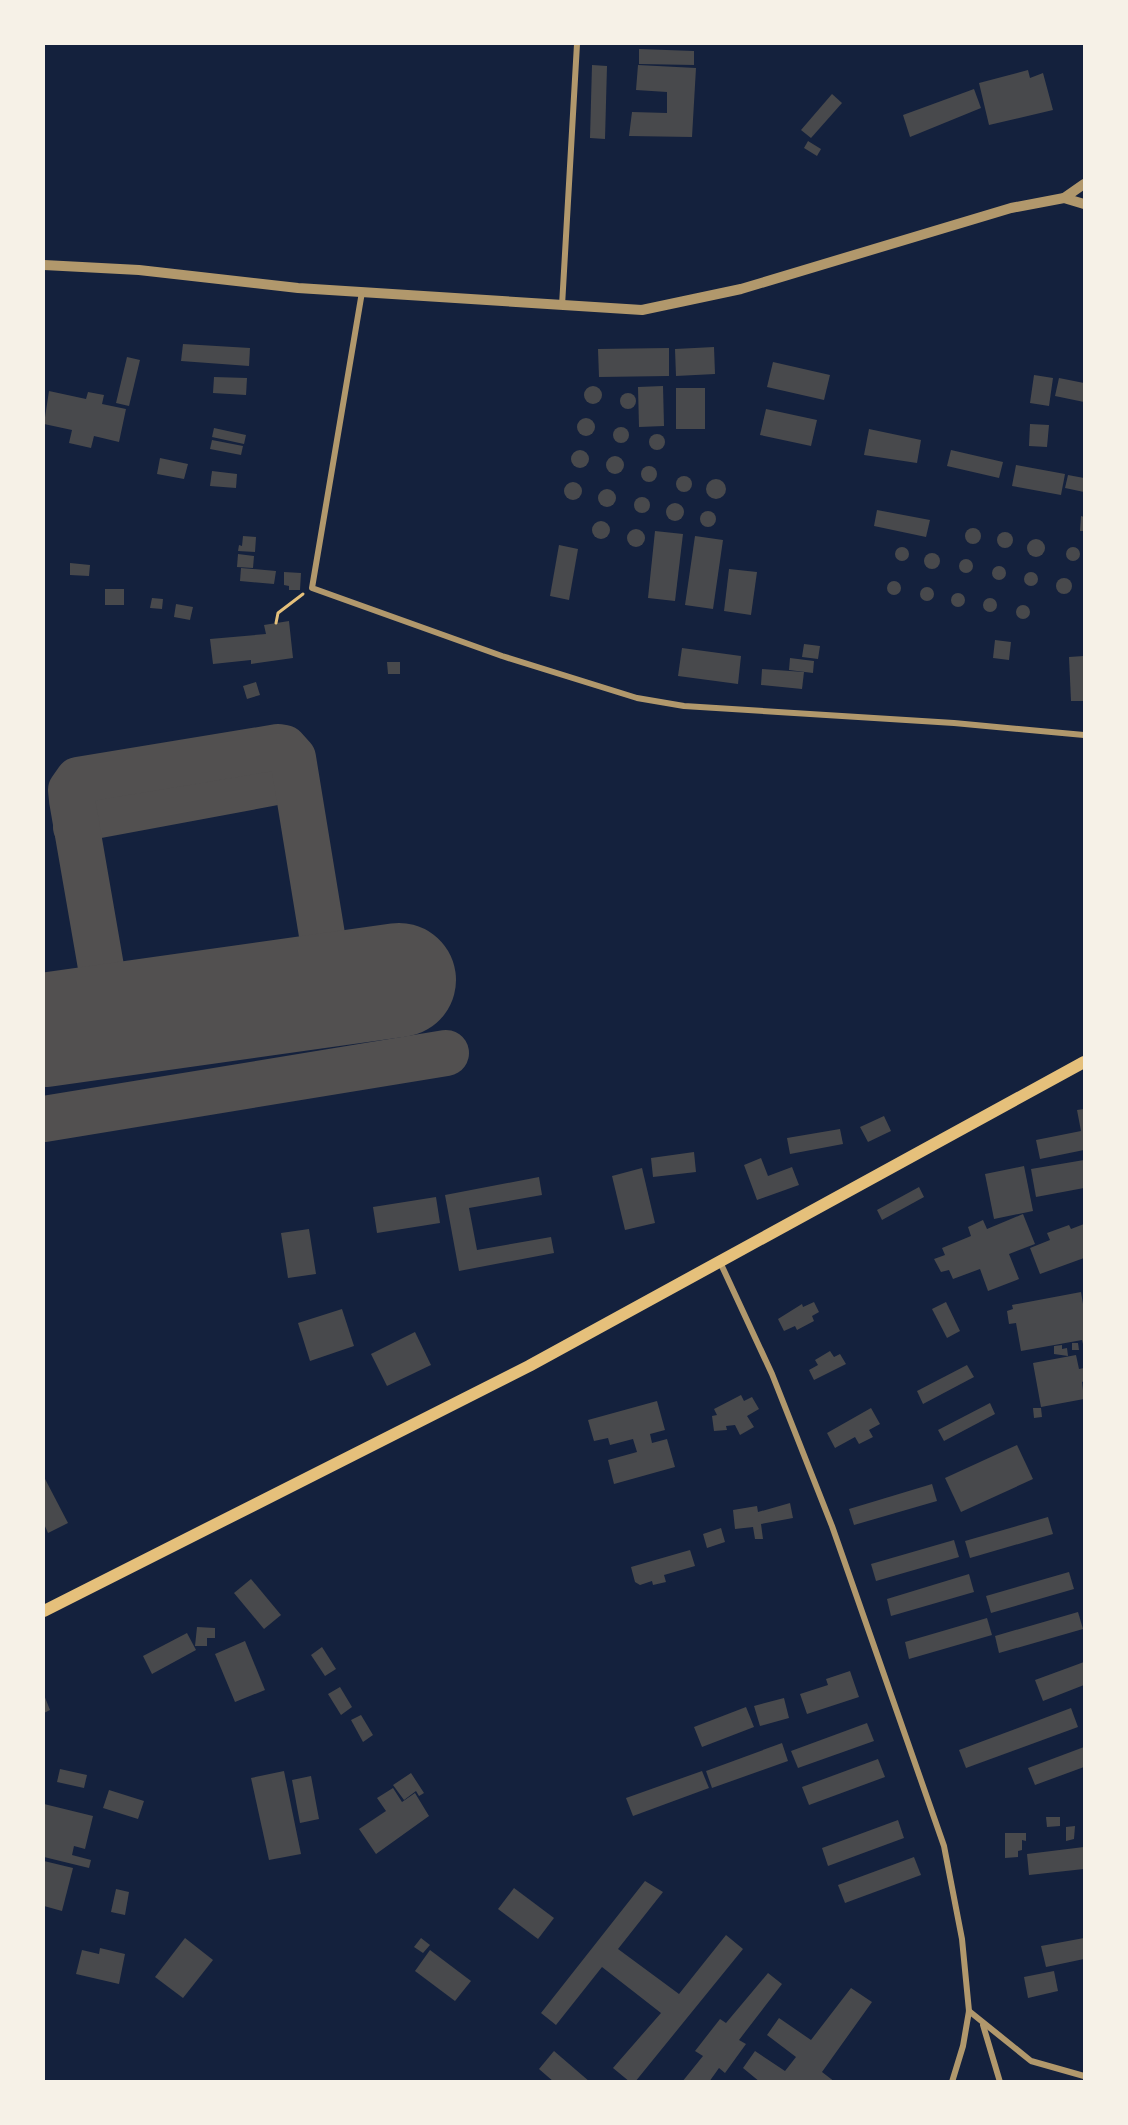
<svg xmlns="http://www.w3.org/2000/svg" width="1128" height="2125" viewBox="0 0 1128 2125" font-family="'Sofia Sans Condensed',sans-serif">
	<style>
		.lines { fill: none; stroke-linecap: round; stroke-linejoin: round }
		.taxiway { stroke: #525050; stroke-width: 46 }
		.runway { stroke: #525050; stroke-width: 114 }
		.building { fill: #48494c }
		.path { stroke: #e5c07b; stroke-width: 3 }
		.minor { stroke: #b1986c; stroke-width: 6 }
		.tertiary { stroke: #b1986c; stroke-width: 10 }
		.secondary { stroke: #e5c07b; stroke-width: 12 }
	</style>
	<rect width="100%" height="100%" fill="#14213d"/>
	<g class="lines">
		<g class="taxiway">
			<path d="M76 827 89 817 282 781 297 786"/>
			<path d="M110 1019 72 800 71 790 78 780 278 747 284 748 293 758 331 990"/>
			<path d="M44 1119 446 1053"/>
		</g>
		<path class="runway" d="M44 1030 399 980"/>
	</g>
	<g class="building">
		<path d="M639 49 694 51V65L639 64Z"/>
		<path d="M592 65 607 66 605 139 590 138Z"/>
		<path d="M638 65 696 68 692 137 629 136 632 112 667 113V92L636 90Z"/>
		<path d="M1028 70 1030 78 1043 73 1053 110 989 125 979 83Z"/>
		<path d="M974 89 981 108 910 137 903 115Z"/>
		<path d="M832 94 842 103 811 138 801 130Z"/>
		<path d="M808 141 821 149 817 156 804 148Z"/>
		<path d="M183 344 250 348 249 366 181 361Z"/>
		<path d="M714 347 715 374 676 376 675 349Z"/>
		<path d="M669 348V376L599 377 598 349Z"/>
		<path d="M127 357 140 360 129 406 116 403Z"/>
		<path d="M773 362 830 375 824 400 767 387Z"/>
		<path d="M1034 375 1053 378 1049 406 1030 403Z"/>
		<path d="M214 377 247 378 246 395 213 393Z"/>
		<path d="M1059 378 1084 383V402L1055 396Z"/>
		<circle cx="593" cy="395" r="9"/>
		<path d="M663 386 664 426 639 427 638 387Z"/>
		<rect x="676" y="388" width="29" height="41"/>
		<path d="M49 391 86 399 88 392 104 395 102 404 126 409 119 442 94 436 91 448 69 443 72 430 44 424Z"/>
		<circle cx="628" cy="401" r="8"/>
		<path d="M766 409 817 420 811 446 760 435Z"/>
		<circle cx="586" cy="427" r="9"/>
		<path d="M1030 424 1049 425 1047 447 1029 446Z"/>
		<circle cx="621" cy="435" r="8"/>
		<path d="M214 428 246 435 244 444 212 437Z"/>
		<path d="M869 429 921 440 917 463 864 455Z"/>
		<circle cx="657" cy="442" r="8"/>
		<path d="M212 440 243 446 241 455 210 449Z"/>
		<path d="M951 450 1003 462 999 478 947 466Z"/>
		<circle cx="580" cy="459" r="9"/>
		<circle cx="615" cy="465" r="9"/>
		<path d="M160 458 188 464 184 479 157 474Z"/>
		<path d="M1016 465 1065 474 1061 495 1012 486Z"/>
		<circle cx="649" cy="474" r="8"/>
		<path d="M212 471 237 474 236 488 210 486Z"/>
		<path d="M1068 475 1084 478V492L1065 488Z"/>
		<circle cx="684" cy="484" r="8"/>
		<circle cx="716" cy="489" r="10"/>
		<circle cx="573" cy="491" r="9"/>
		<circle cx="607" cy="498" r="9"/>
		<circle cx="642" cy="505" r="8"/>
		<circle cx="675" cy="512" r="9"/>
		<path d="M877 510 930 520 926 537 874 526Z"/>
		<circle cx="708" cy="519" r="8"/>
		<path d="M1081 516 1084 517V531H1080Z"/>
		<circle cx="601" cy="530" r="9"/>
		<circle cx="973" cy="536" r="8"/>
		<circle cx="636" cy="538" r="9"/>
		<path d="M655 531 683 534 675 601 648 598Z"/>
		<circle cx="1005" cy="540" r="8"/>
		<path d="M243 536 256 537 255 552 238 551 239 545 242 546Z"/>
		<path d="M695 536 723 540 713 609 685 605Z"/>
		<circle cx="1036" cy="548" r="9"/>
		<path d="M559 545 578 549 569 600 550 596Z"/>
		<circle cx="1073" cy="554" r="7"/>
		<circle cx="902" cy="554" r="7"/>
		<circle cx="932" cy="561" r="8"/>
		<path d="M238 554 254 556 253 568 237 567Z"/>
		<circle cx="966" cy="566" r="7"/>
		<path d="M70 563 90 565 89 576 70 575Z"/>
		<circle cx="999" cy="573" r="7"/>
		<path d="M241 568 276 571 274 584 240 581Z"/>
		<path d="M729 569 757 572 751 615 724 611Z"/>
		<circle cx="1031" cy="579" r="7"/>
		<path d="M284 572 301 573 300 590H289V586L284 585Z"/>
		<circle cx="1064" cy="586" r="8"/>
		<circle cx="894" cy="588" r="7"/>
		<circle cx="927" cy="594" r="7"/>
		<rect x="105" y="589" width="19" height="16"/>
		<circle cx="958" cy="600" r="7"/>
		<circle cx="990" cy="605" r="7"/>
		<path d="M152 598 163 599 162 609 150 608Z"/>
		<path d="M176 604 193 607 190 620 174 617Z"/>
		<circle cx="1023" cy="612" r="7"/>
		<path d="M289 621 293 658 251 664V660L213 664 210 639 266 634 264 625Z"/>
		<path d="M995 640 1011 642 1009 660 993 658Z"/>
		<path d="M804 644 820 646 818 659 802 657Z"/>
		<path d="M682 648 741 656 738 684 678 676Z"/>
		<path d="M1084 656V701H1071L1069 657Z"/>
		<path d="M790 658 814 661 813 673 789 670Z"/>
		<path d="M387 662H400V674H388Z"/>
		<path d="M762 669 804 672 802 689 761 685Z"/>
		<path d="M256 682 260 695 247 699 243 686Z"/>
		<path d="M1084 1109V1150L1040 1159 1036 1140 1081 1131 1077 1110Z"/>
		<path d="M884 1116 891 1131 868 1142 860 1127Z"/>
		<path d="M840 1129 843 1144 790 1154 787 1138Z"/>
		<path d="M694 1152 696 1172 653 1177 651 1158Z"/>
		<path d="M761 1158 768 1176 792 1167 799 1185 757 1200 744 1165Z"/>
		<path d="M1084 1160V1188L1036 1197 1031 1169Z"/>
		<path d="M1024 1166 1033 1211 994 1219 985 1174Z"/>
		<path d="M642 1168 655 1223 625 1230 612 1176Z"/>
		<path d="M539 1177 542 1195 469 1208 477 1250 551 1237 554 1253 459 1271 445 1195Z"/>
		<path d="M919 1187 924 1197 882 1220 877 1210Z"/>
		<path d="M436 1197 440 1223 377 1233 373 1207Z"/>
		<path d="M1023 1214 1035 1244 1009 1254 1019 1279 988 1291 980 1269 953 1279 949 1270 941 1272 934 1259 945 1255 942 1248 971 1236 968 1227 983 1220 987 1229Z"/>
		<path d="M1084 1224V1258L1040 1274 1030 1248 1050 1240 1047 1233 1069 1225 1071 1229Z"/>
		<path d="M309 1229 316 1274 288 1278 281 1233Z"/>
		<path d="M1081 1292 1084 1310V1348L1082 1340 1021 1351 1016 1323 1009 1324 1007 1311 1013 1309 1012 1305Z"/>
		<path d="M814 1302 819 1312 812 1316 814 1321 797 1330 795 1326 784 1331 778 1319 802 1304 803 1307Z"/>
		<path d="M946 1302 960 1331 947 1338 932 1309Z"/>
		<path d="M342 1309 354 1346 310 1361 298 1323Z"/>
		<path d="M415 1332 431 1365 387 1386 371 1354Z"/>
		<path d="M1072 1343H1078L1079 1350H1072Z"/>
		<path d="M1062 1345V1349L1067 1348 1068 1356 1054 1354V1346Z"/>
		<path d="M830 1351 834 1357 840 1354 846 1364 814 1380 809 1370 818 1365 815 1360Z"/>
		<path d="M1076 1355 1079 1369 1084 1368V1381L1082 1382 1084 1399 1041 1407 1033 1363Z"/>
		<path d="M967 1365 974 1377 923 1404 917 1391Z"/>
		<path d="M741 1395 744 1401 752 1397 759 1409 747 1416 754 1427 740 1435 735 1425 726 1426 727 1430 714 1431 712 1416 717 1415 714 1409Z"/>
		<path d="M657 1401 665 1430 650 1434 652 1443 667 1439 675 1467 614 1484 608 1460 637 1452 633 1439 610 1445 608 1438 594 1441 588 1420Z"/>
		<path d="M990 1403 995 1414 944 1441 938 1430Z"/>
		<path d="M871 1408 880 1424 869 1430 873 1437 859 1444 855 1437 835 1448 827 1433Z"/>
		<path d="M1033 1408H1041L1042 1417 1034 1418Z"/>
		<path d="M1017 1445 1033 1479 961 1512 945 1478Z"/>
		<path d="M44 1477 68 1523 48 1533 44 1524Z"/>
		<path d="M932 1484 937 1501 854 1525 849 1509Z"/>
		<path d="M790 1503 793 1518 761 1524 763 1539H755L753 1527 735 1529 733 1510 757 1506 758 1512Z"/>
		<path d="M1048 1517 1053 1534 970 1558 965 1541Z"/>
		<path d="M721 1528 725 1542 707 1548 703 1534Z"/>
		<path d="M954 1540 959 1557 876 1581 871 1564Z"/>
		<path d="M690 1550 695 1566 664 1575 666 1582 653 1585 652 1581 640 1585 635 1582 631 1567Z"/>
		<path d="M1069 1572 1074 1589 991 1613 986 1596Z"/>
		<path d="M969 1574 974 1592 891 1616 887 1599Z"/>
		<path d="M251 1579 281 1615 264 1629 234 1593Z"/>
		<path d="M1078 1612 1083 1629 999 1653 995 1636Z"/>
		<path d="M987 1618 992 1635 909 1659 905 1642Z"/>
		<path d="M197 1627 215 1628V1638H207V1646H195Z"/>
		<path d="M187 1633 196 1650 152 1674 143 1656Z"/>
		<path d="M245 1641 265 1690 235 1702 215 1654Z"/>
		<path d="M322 1647 336 1669 325 1676 311 1655Z"/>
		<path d="M1084 1662V1685L1043 1701 1035 1680Z"/>
		<path d="M850 1671 859 1697 807 1714 800 1694 828 1685 826 1679Z"/>
		<path d="M340 1687 352 1707 341 1715 328 1694Z"/>
		<path d="M44 1695 50 1710 44 1713Z"/>
		<path d="M784 1698 789 1718 760 1726 754 1706Z"/>
		<path d="M746 1707 754 1727 702 1747 694 1727Z"/>
		<path d="M1071 1708 1078 1727 966 1768 959 1750Z"/>
		<path d="M361 1715 373 1735 363 1742 351 1720Z"/>
		<path d="M867 1723 874 1741 798 1768 791 1751Z"/>
		<path d="M782 1743 788 1761 712 1788 706 1771Z"/>
		<path d="M1084 1747V1767L1035 1785 1028 1768Z"/>
		<path d="M878 1759 885 1777 809 1805 802 1787Z"/>
		<path d="M60 1769 87 1775 84 1788 57 1782Z"/>
		<path d="M284 1771 301 1854 269 1860 251 1778Z"/>
		<path d="M702 1771 709 1788 633 1816 626 1798Z"/>
		<path d="M411 1773 424 1793 419 1796 416 1791 404 1800 393 1785Z"/>
		<path d="M311 1776 319 1819 300 1823 292 1780Z"/>
		<path d="M393 1788 402 1802 415 1793 429 1816 376 1854 359 1829 386 1811 377 1798Z"/>
		<path d="M109 1790 144 1801 138 1819 103 1808Z"/>
		<path d="M44 1804 93 1816 85 1849 74 1846 72 1855 91 1860 89 1868 44 1857Z"/>
		<path d="M1046 1817H1060V1826L1047 1827Z"/>
		<path d="M898 1820 904 1838 828 1866 822 1848Z"/>
		<path d="M1075 1826 1074 1839 1066 1841V1827Z"/>
		<path d="M1005 1833H1026V1841L1022 1840V1850L1018 1851V1857L1005 1858Z"/>
		<path d="M1084 1847V1869L1029 1875 1027 1854Z"/>
		<path d="M914 1857 921 1875 845 1903 838 1885Z"/>
		<path d="M44 1861 73 1868 62 1911 44 1906Z"/>
		<path d="M645 1881 663 1892 618 1949 679 1994 726 1935 743 1949 635 2082H630L613 2068 661 2013 602 1967 556 2025 541 2013Z"/>
		<path d="M514 1888 554 1918 538 1939 498 1909Z"/>
		<path d="M116 1889 129 1892 125 1915 111 1912Z"/>
		<path d="M185 1938 213 1960 183 1998 155 1977Z"/>
		<path d="M421 1938 430 1945 423 1953 414 1947Z"/>
		<path d="M1084 1938V1959L1046 1967 1041 1946Z"/>
		<path d="M100 1948 125 1954 119 1984 76 1974 82 1950 99 1954Z"/>
		<path d="M430 1950 471 1981 455 2001 415 1971Z"/>
		<path d="M1054 1971 1058 1991 1028 1998 1024 1977Z"/>
		<path d="M768 1973 782 1984 739 2040 746 2044 725 2073 719 2068 709 2082H682L703 2056 695 2051 720 2019 726 2023Z"/>
		<path d="M851 1988 872 2002 822 2072 835 2082H760L743 2068 755 2051 785 2071 796 2057 767 2035 779 2018 811 2040Z"/>
		<path d="M554 2051 590 2082H554L539 2069Z"/>
	</g>
	<g class="lines">
		<path class="path" d="M276 623 278 613 303 594"/>
		<g class="minor">
			<path d="M362 292 312 588 502 656 637 698 684 706 954 723 1084 735"/>
			<path d="M562 306 577 44"/>
			<path d="M720 1262 772 1374 832 1526 944 1846 962 1939 969 2011 963 2046 952 2082"/>
			<path d="M969 2011 1031 2061 1084 2076"/>
			<path d="M983 2025 1000 2082"/>
		</g>
		<g class="tertiary">
			<path d="M1064 198 1084 184"/>
			<path d="M44 265 139 270 298 288 642 310 741 289 1011 208 1064 198 1084 204"/>
		</g>
		<path class="secondary" d="M44 1611 529 1366 1084 1062"/>
	</g>
	<rect width="1128" height="2125" fill="none" stroke="#f6f1e7" stroke-width="90"/>
</svg>
